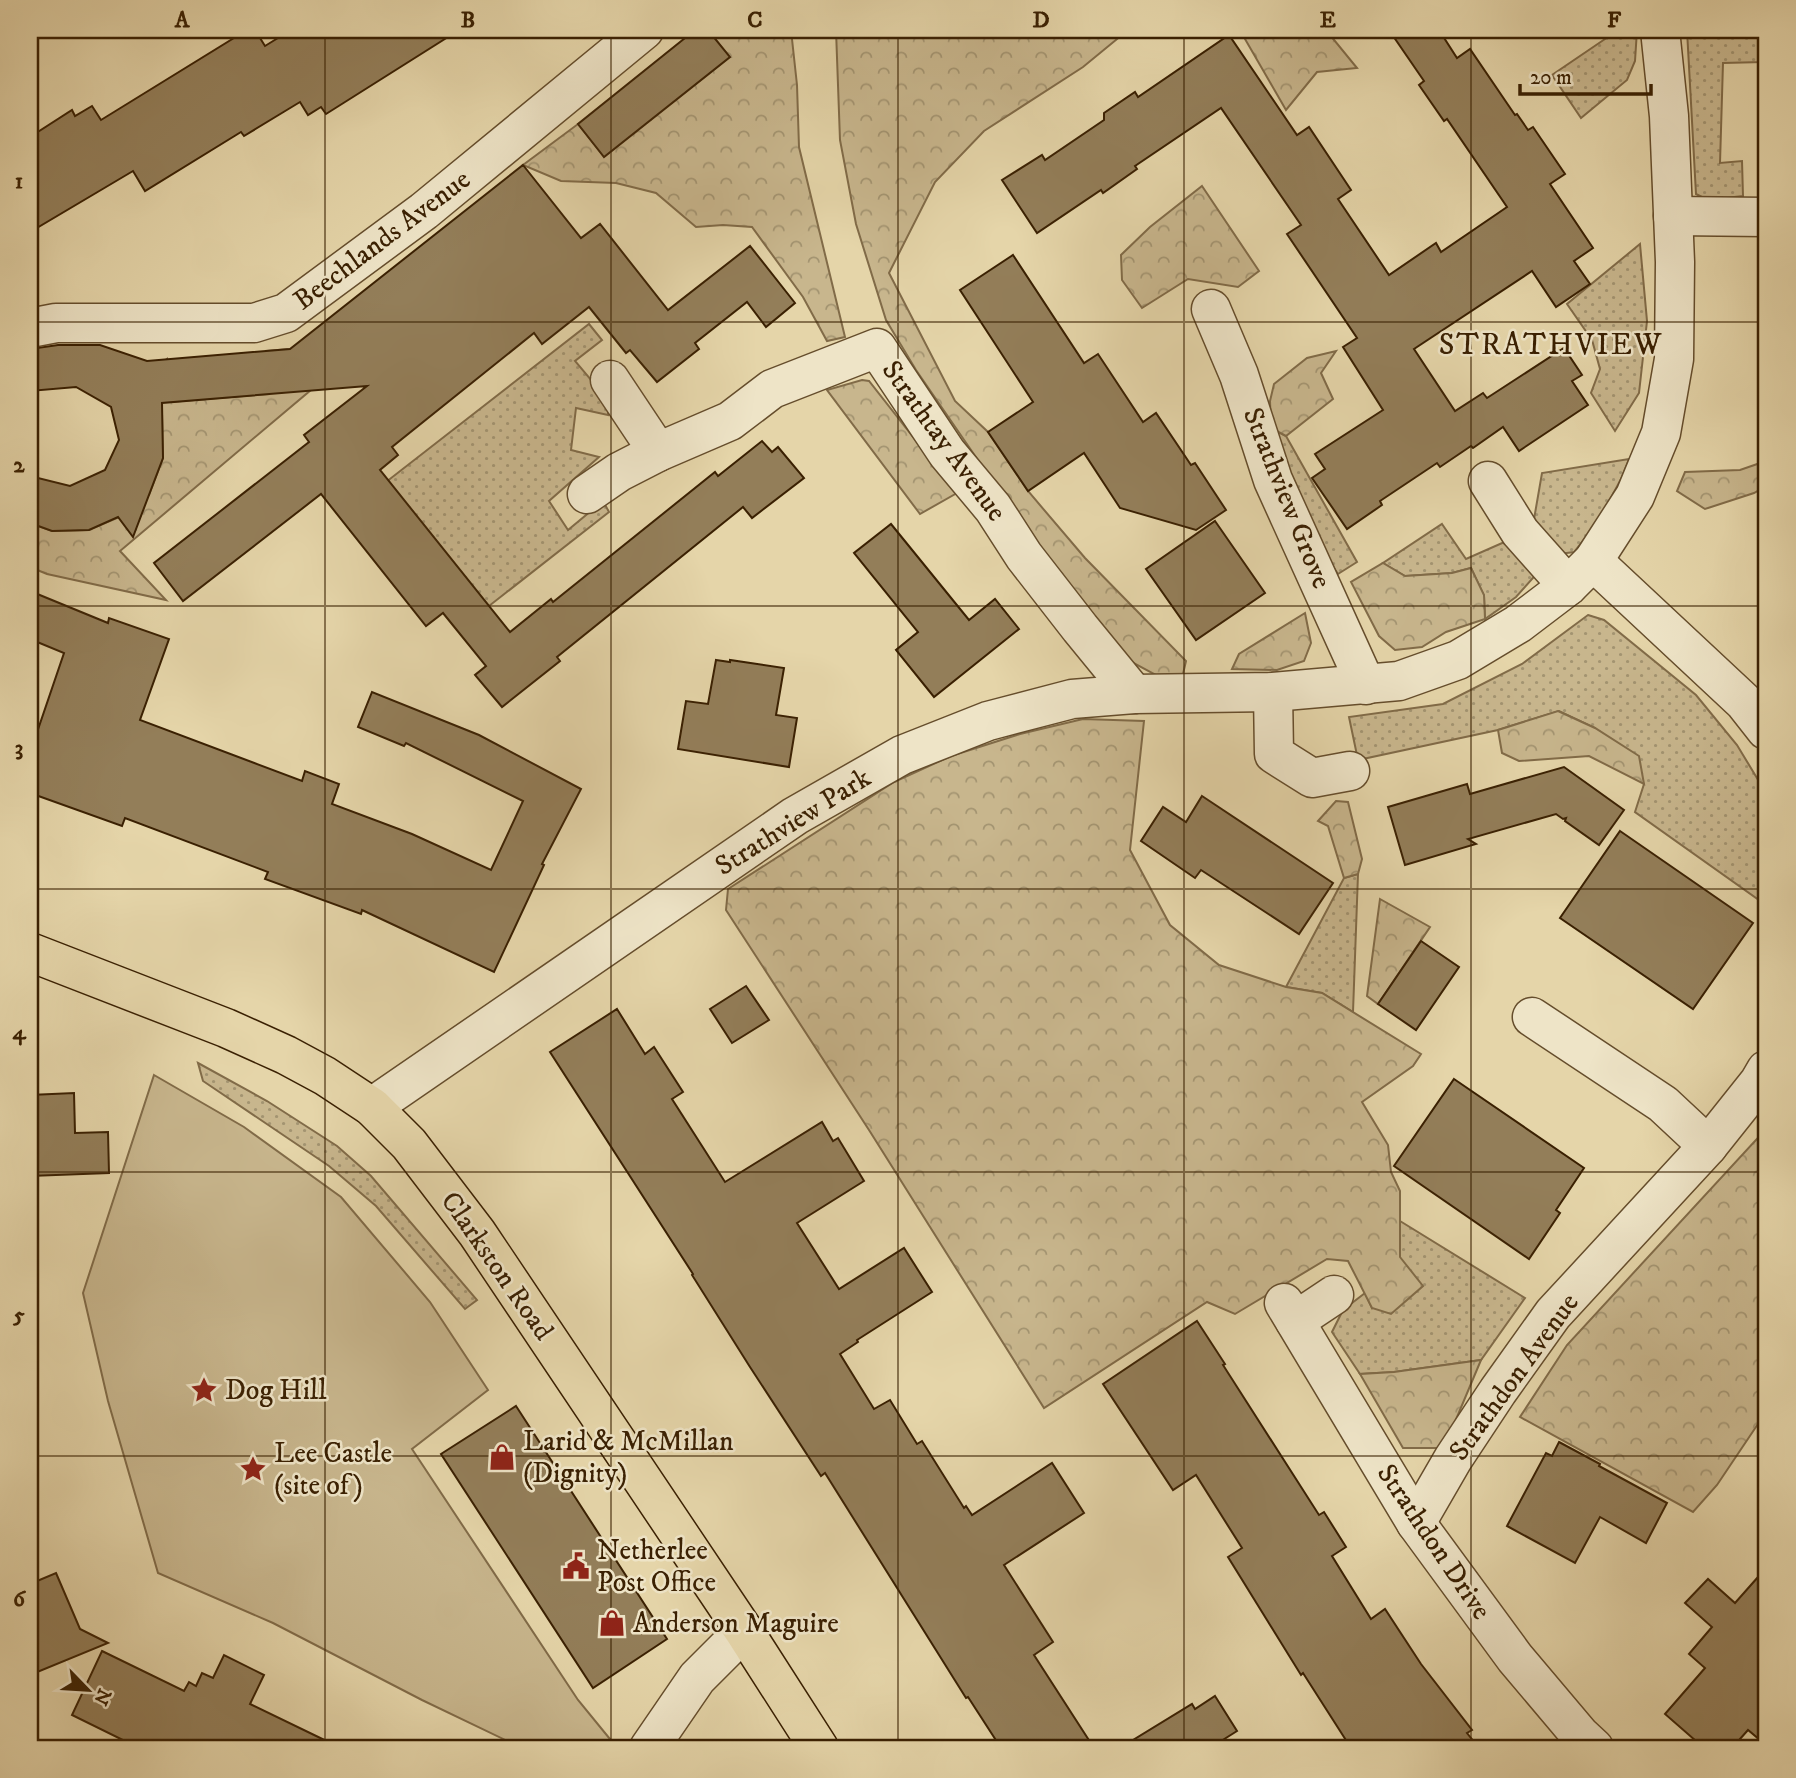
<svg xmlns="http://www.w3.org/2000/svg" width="1796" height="1778" viewBox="0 0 1796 1778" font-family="'IM FELL DW Pica',serif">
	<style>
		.grass { fill: url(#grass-dots); stroke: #816b48; stroke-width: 2 }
		.forest { fill: url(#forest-crowns); stroke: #816b48; stroke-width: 2 }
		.park { fill: #c8b68d; stroke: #816b48; stroke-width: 2 }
		.building { fill: #937e59; stroke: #3a2002; stroke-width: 2 }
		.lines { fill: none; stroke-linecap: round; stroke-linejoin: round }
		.minor-casing { stroke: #654d2c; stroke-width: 41 }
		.major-casing { stroke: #3a2002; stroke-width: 41 }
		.minor { stroke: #eee4c7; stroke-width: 38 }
		.major { stroke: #e5d5a9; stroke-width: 38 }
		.grid { fill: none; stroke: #3a2002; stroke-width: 2; stroke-opacity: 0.55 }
		.labels { text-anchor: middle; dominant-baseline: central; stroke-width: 5; stroke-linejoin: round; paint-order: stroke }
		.street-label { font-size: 28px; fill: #3a2002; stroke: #eee4c7 }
		.poi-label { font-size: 28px; fill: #3a2002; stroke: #eee4c7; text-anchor: start }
		.neighbourhood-label { font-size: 30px; letter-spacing: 2px; fill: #3a2002; stroke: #eee4c7 }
		.neatline { fill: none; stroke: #3a2002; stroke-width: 2.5 }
		.grid-label { font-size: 23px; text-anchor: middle; font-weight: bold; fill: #3a2002 }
	</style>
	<defs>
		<pattern id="grass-dots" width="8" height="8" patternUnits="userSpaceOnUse" patternTransform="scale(1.75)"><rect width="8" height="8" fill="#c8b68d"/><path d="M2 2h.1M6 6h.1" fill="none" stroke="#a39471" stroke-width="1.8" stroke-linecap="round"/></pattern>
		<pattern id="forest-crowns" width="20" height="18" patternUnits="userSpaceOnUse" patternTransform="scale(1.75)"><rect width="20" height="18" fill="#c8b68d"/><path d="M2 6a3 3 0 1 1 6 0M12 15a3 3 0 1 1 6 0" fill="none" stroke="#a39471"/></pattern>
	</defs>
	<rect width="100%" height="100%" fill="#e5d5a9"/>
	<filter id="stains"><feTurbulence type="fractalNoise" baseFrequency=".00286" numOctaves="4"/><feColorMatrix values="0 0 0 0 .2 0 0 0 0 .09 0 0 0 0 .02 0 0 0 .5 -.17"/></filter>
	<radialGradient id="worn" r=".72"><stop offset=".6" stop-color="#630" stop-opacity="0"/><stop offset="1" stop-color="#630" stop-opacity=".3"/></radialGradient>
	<g class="grass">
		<path d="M1606 30H1637L1635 61 1627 80 1581 118 1552 75 1605 39Z"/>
		<path d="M1687 30H1766V59L1763 62 1723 63 1720 163 1742 161 1743 196 1708 200 1696 194Z"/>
		<path d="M1640 244 1647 321 1639 393 1615 431 1591 393 1600 369 1592 340 1567 304Z"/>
		<path d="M589 324 602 340 575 361 608 400V415L576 408 571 450 599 457 549 501 568 530 603 501 609 512 489 606 377 489Z"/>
		<path d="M1271 428 1286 436 1357 562 1338 574 1326 556Z"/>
		<path d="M1629 459 1621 479 1598 522 1574 552 1552 555 1533 525 1542 473Z"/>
		<path d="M1442 524 1466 559 1509 540 1540 570 1516 597 1485 619 1484 596 1471 568 1452 573 1405 576 1383 563Z"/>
		<path d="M1588 615 1604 620 1696 695 1737 745 1766 793V905L1635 812 1644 784 1595 728 1559 711 1498 730 1358 760 1349 717 1443 704 1522 664Z"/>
		<path d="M1358 874 1353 1012 1322 993 1286 987 1344 878Z"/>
		<path d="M198 1063 267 1101 337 1146 371 1176 477 1300 465 1309 376 1206 329 1166 203 1081Z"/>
		<path d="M1400 1221 1525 1298 1481 1360 1394 1372 1360 1374 1332 1332 1343 1310 1365 1293 1372 1308 1400 1257Z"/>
	</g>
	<g class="forest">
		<path d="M708 30H791L797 85 799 147 845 337 827 341 803 297 752 227 723 225 696 227 656 193 616 183 561 181 523 165 578 124 604 156 729 57Z"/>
		<path d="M836 30H1128L1083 67 984 131 935 182 889 273 955 401 988 432 1028 491 1085 558 1186 661 1183 674 1165 680 1126 659 1015 514 916 370 886 320 856 224 840 140Z"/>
		<path d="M1245 30H1326L1357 68 1317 72 1286 110 1245 39Z"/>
		<path d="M1202 186 1259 271 1238 287 1188 279 1142 308 1122 280 1121 255 1150 227Z"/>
		<path d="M290 349 318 384 120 551 166 600 47 574 30 567V523L52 531 89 530 122 516 149 495 163 458 162 414 143 378 167 359 171 402 269 394 266 351Z"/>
		<path d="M1336 351 1321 373 1333 399 1286 436 1271 428 1270 401 1274 384 1307 358Z"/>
		<path d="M862 380 869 381 957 493 920 514 827 390Z"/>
		<path d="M1766 461V486L1754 493 1705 509 1677 491 1685 472 1740 470Z"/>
		<path d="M1383 563 1405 576 1452 573 1471 568 1484 595 1485 619 1446 632 1422 647 1395 650 1379 636 1351 582Z"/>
		<path d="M1305 613 1311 643 1304 661 1277 670 1232 669 1239 654Z"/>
		<path d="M1558 711 1595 728 1639 756 1644 784 1589 756 1519 761 1502 753 1498 730Z"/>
		<path d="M1083 719 1144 721 1130 850 1170 925 1219 965 1286 987 1322 993 1421 1054 1413 1066 1362 1102 1388 1145 1391 1172 1400 1191V1257L1423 1286 1391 1314 1372 1308 1348 1261 1327 1259 1235 1314 1207 1302 1044 1408 869 1130 726 910 728 889 894 782 951 756 1020 734Z"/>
		<path d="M1336 801 1348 802 1362 859 1358 874 1344 878 1328 826 1318 821Z"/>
		<path d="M1380 899 1430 927 1378 1004 1367 996Z"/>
		<path d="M1766 1129V1412L1717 1485 1693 1512 1520 1417 1567 1345Z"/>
		<path d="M1481 1360 1444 1448H1403L1360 1374 1394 1372Z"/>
	</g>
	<path class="park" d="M154 1075 244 1127 341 1197 430 1302 488 1390 412 1449 578 1700 614 1744 612 1748H522L422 1700 273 1623 158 1573 108 1401 83 1293Z"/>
	<g class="building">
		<path d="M247 30H255L265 46 291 30H459L326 114 321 107 308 115 300 102 244 136 241 132 145 191 133 171 30 232V137L72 110 75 116 92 106 101 120Z"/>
		<path d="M695 30H708L730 57 604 157 578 124Z"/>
		<path d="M1389 30H1439L1457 58 1470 49 1515 115 1517 114 1528 130 1533 127 1565 174 1550 184 1593 248 1574 261 1590 284 1556 307 1532 271 1414 349 1455 411 1483 393 1487 398 1564 348 1582 375 1572 381 1588 405 1519 451 1503 427 1473 448 1471 446 1440 467 1437 463 1380 501 1382 505 1347 529 1312 478 1325 469 1315 454 1383 410 1343 347 1357 338 1287 234 1301 225 1221 108 1135 166 1137 169 1103 193 1101 190 1037 233 1002 180 1042 155 1045 160 1104 120V113L1135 92 1138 97 1229 35 1297 135 1309 127 1351 190 1338 199 1389 275 1436 243 1441 252 1507 207 1447 119 1444 121 1419 85 1424 81Z"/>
		<path d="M523 165 581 238 600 224 668 310 750 246 795 303 766 327 747 302 695 343 699 349 657 382 630 350 626 353 589 307 542 344 534 333 392 447 398 455 380 470 510 632 551 599 553 602 715 472 718 476 762 441 772 452 778 447 804 478 752 518 743 507 557 657 560 661 502 707 475 675 486 666 443 613 426 626 321 494 183 601 154 563 309 442 304 435 367 386 162 403 163 458 133 537 118 517 89 530 52 531 30 523V476L70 486 105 470 119 440 111 407 76 387 30 391V349L58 345H100L147 361 290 349Z"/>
		<path d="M1013 255 1084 363 1098 354 1143 422 1156 413 1191 465 1195 463 1226 510 1196 530 1120 508 1084 453 1028 491 988 432 1033 402 960 290Z"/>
		<path d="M1215 521 1265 593 1196 640 1146 569Z"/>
		<path d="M891 524 969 620 995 599 1019 629 934 697 896 650 918 632 854 553Z"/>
		<path d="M30 591 108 623 109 618 169 639 140 720 302 781 305 771 339 784 332 804 412 834 491 870 523 801 406 743 404 746 358 727 372 692 479 735 581 789 542 864 544 865 494 972 362 910 361 914 265 879 268 872 125 818 122 826 30 793V753L64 653 30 639Z"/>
		<path d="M716 660 730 662V660L784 668 776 715 797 718 789 767 678 749 686 701 708 704Z"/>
		<path d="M1564 767 1624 810 1599 845 1565 821 1566 818 1563 819 1556 814 1468 839 1476 844 1405 865 1388 807 1467 784 1470 794Z"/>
		<path d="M1202 796 1333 883 1299 934 1201 870 1195 878 1141 841 1163 807 1186 822Z"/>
		<path d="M1620 831 1753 923 1693 1009 1560 918Z"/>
		<path d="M1421 941 1459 967 1416 1030 1378 1004Z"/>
		<path d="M746 986 769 1020 732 1043 710 1009Z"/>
		<path d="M617 1009 645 1054 654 1047 683 1092 672 1099 725 1182 822 1122 833 1141 838 1138 864 1181 797 1223 839 1289 904 1248 932 1292 857 1340 858 1342 840 1354 874 1409 890 1400 917 1444 922 1441 964 1508 966 1506 972 1515 1052 1463 1084 1513 1004 1565 1053 1642 1034 1655 1094 1748H1001L968 1697 966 1698 825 1473 821 1476 750 1367 692 1275 693 1274 550 1052Z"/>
		<path d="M1454 1079 1584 1168 1556 1210 1560 1213 1529 1259 1394 1166Z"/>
		<path d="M74 1093 75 1133 108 1132 109 1173 30 1176V1095Z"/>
		<path d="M1197 1321 1225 1364 1223 1365 1319 1515 1324 1512 1346 1547 1332 1556 1371 1619 1385 1609 1421 1664 1472 1730 1467 1733 1479 1748H1351L1303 1673 1301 1675 1228 1557 1242 1548 1196 1475 1173 1490 1103 1384Z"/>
		<path d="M516 1406 667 1639 593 1688 441 1454Z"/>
		<path d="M1559 1442 1600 1464 1599 1466 1667 1503 1646 1543 1600 1517 1575 1563 1507 1526 1546 1453 1552 1456Z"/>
		<path d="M1766 1568V1745L1748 1730 1732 1748H1704L1665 1714 1705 1668 1689 1654 1712 1627 1685 1603 1708 1579 1735 1603Z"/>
		<path d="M56 1573 80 1629 108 1643 30 1675V1584Z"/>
		<path d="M102 1651 184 1691 189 1682 196 1686 202 1673 213 1678 224 1655 264 1675 250 1704 341 1748H139L72 1715Z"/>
		<path d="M1215 1696 1237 1731 1210 1748H1120L1192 1704 1195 1709Z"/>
	</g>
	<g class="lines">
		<defs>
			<g id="minor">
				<path d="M1673 216 1766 217"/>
				<path d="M1211 309 1239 375 1273 480 1366 685"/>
				<path d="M30 328 56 323H254L286 313 424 211 644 30"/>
				<path d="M610 380 658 452"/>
				<path d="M1488 481 1520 532 1568 586"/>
				<path d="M587 494 619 472 658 452 730 421 772 389 877 348 947 453 993 508 1024 556 1080 628 1134 694"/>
				<path d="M1593 561 1744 702 1766 730"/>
				<path d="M1273 692 1274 754 1312 778 1350 771"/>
				<path d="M1532 1017 1663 1104 1708 1146"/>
				<path d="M372 1107 795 816 902 755 988 721 1072 699 1134 694 1273 692 1399 681 1458 660 1518 624 1568 586 1593 561 1635 496 1661 433 1674 359 1675 262 1669 116 1660 30"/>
				<path d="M1284 1303 1416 1523 1515 1658 1580 1735 1594 1748"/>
				<path d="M1295 1321 1334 1295"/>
				<path d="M1416 1523 1453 1459 1498 1391 1553 1314 1708 1146 1759 1082 1766 1070"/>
				<path d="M649 1748 697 1678 744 1631"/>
			</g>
			<path id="major" d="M30 952 226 1028 286 1055 325 1076 372 1107 409 1144 477 1233 744 1631 819 1748"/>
		</defs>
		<use href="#minor" class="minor-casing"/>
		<use href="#major" class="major-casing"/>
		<use href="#minor" class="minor"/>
		<use href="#major" class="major"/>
	</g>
	<path class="grid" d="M325 30V1748M611 30V1748M898 30V1748M1184 30V1748M1471 30V1748M30 322H1766M30 606H1766M30 889H1766M30 1172H1766M30 1456H1766"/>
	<defs>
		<symbol id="sight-bare" viewBox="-9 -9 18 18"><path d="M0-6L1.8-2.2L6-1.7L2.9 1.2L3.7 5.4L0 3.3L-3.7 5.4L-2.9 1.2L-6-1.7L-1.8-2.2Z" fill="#8f2418" stroke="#eee4c7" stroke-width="2.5" paint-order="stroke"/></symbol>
		<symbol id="shop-bare" viewBox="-9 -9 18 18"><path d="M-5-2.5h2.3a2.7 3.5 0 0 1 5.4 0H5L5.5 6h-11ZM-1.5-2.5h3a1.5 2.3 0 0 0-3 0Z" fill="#8f2418" stroke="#eee4c7" stroke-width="2.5" paint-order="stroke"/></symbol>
		<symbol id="civic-bare" viewBox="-9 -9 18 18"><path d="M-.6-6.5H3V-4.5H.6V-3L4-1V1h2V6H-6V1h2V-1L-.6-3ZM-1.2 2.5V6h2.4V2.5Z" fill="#8f2418" stroke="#eee4c7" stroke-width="2.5" paint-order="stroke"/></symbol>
	</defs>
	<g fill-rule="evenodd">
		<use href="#sight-bare" x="185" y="1371" width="38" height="38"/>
		<use href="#shop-bare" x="483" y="1438" width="38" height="38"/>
		<use href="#sight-bare" x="234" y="1450" width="38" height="38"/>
		<use href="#civic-bare" x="557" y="1547" width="38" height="38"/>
		<use href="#shop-bare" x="593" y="1604" width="38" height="38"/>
	</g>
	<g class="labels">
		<g class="street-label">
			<text transform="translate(382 240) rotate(-37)">Beechlands Avenue</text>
			<text transform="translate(944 441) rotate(54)">Strathtay Avenue</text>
			<text transform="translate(1287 498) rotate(68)">Strathview Grove</text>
			<text transform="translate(793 822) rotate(-32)">Strathview Park</text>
			<text transform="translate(497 1266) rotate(55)">Clarkston Road</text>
			<text transform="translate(1514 1377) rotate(-54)">Strathdon Avenue</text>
			<text transform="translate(1434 1542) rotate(56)">Strathdon Drive</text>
		</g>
		<g class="poi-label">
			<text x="225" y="1390">Dog Hill</text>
			<text x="523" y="1441">Larid &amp; McMillan<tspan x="523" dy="32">(Dignity)</tspan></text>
			<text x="274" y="1453">Lee Castle<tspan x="274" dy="32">(site of)</tspan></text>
			<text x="597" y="1550">Netherlee<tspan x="597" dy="32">Post Office</tspan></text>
			<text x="633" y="1623">Anderson Maguire</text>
		</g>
		<g class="neighbourhood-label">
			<text x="1551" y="345">STRATHVIEW</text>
		</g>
	</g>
	<rect width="1796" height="1778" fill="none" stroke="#e5d5a9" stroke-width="77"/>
	<g transform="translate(88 1690) rotate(115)" stroke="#eee4c7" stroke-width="5" paint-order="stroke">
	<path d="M0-5L12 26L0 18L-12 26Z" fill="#3a2002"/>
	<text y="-10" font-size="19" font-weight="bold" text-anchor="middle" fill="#3a2002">N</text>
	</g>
	<path d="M1520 84v10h131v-10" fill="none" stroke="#3a2002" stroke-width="3.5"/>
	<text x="1530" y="84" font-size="21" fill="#3a2002" stroke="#eee4c7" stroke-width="5" paint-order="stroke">20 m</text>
	<rect x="38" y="38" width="1720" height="1702" class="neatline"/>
	<g class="grid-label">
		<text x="182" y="27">A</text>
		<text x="468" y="27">B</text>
		<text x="755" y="27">C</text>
		<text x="1041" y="27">D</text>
		<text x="1328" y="27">E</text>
		<text x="1614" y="27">F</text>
		<text x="19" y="188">1</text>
		<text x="19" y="472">2</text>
		<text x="19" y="755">3</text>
		<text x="19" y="1039">4</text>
		<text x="19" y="1322">5</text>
		<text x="19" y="1606">6</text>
	</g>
	<rect width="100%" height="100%" filter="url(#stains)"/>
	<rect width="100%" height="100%" fill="url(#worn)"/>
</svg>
